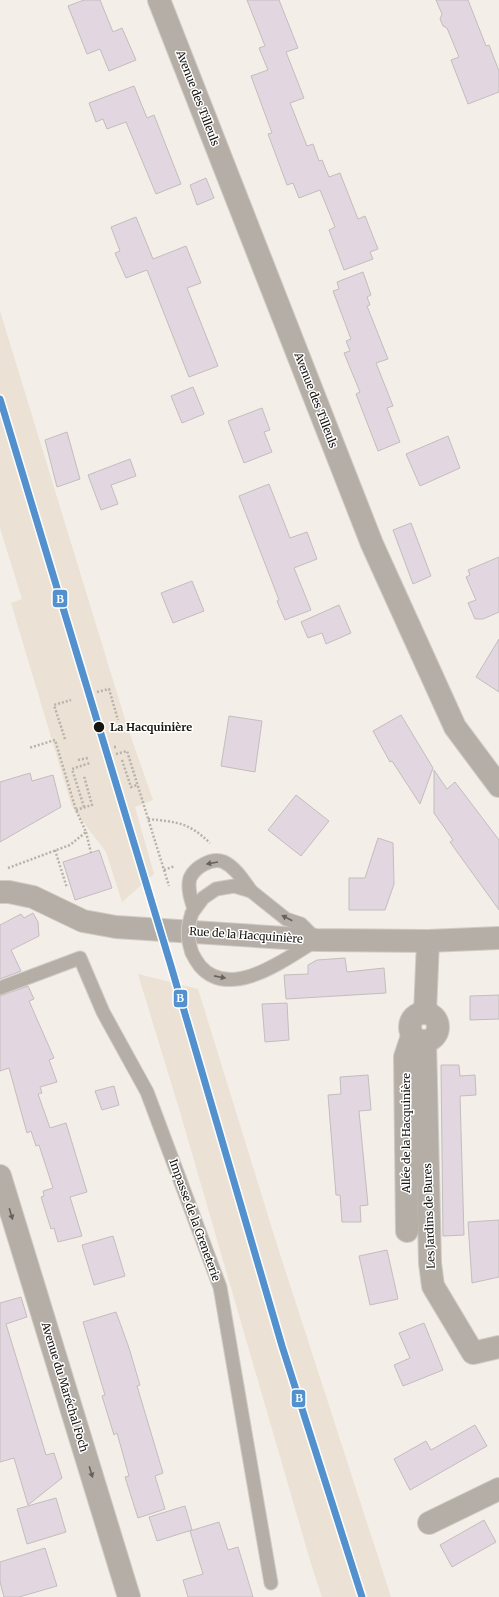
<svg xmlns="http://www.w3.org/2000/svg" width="499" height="1597" viewBox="0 0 499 1597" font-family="Merriweather,serif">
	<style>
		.built { fill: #ebe1d4 }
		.building { fill: #e2d6e0; stroke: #c2bebd }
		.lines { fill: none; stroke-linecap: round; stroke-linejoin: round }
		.service-casing { stroke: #cfcbc5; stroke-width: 15 }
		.minor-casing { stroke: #cfcbc5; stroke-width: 24 }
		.tertiary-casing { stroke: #cfcbc5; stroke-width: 24 }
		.path { stroke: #b8b2ab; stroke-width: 2.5; stroke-dasharray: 2 2; stroke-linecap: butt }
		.service { stroke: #b5aea6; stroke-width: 13 }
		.minor { stroke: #b5aea6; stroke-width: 22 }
		.tertiary { stroke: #b5aea6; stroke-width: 22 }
		.service-bridge-casing { stroke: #cfcbc5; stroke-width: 15; stroke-linecap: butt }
		.service-bridge { stroke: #b5aea6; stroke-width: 13 }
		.rail-1-casing { stroke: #fff; stroke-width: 10 }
		.rail-1 { stroke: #5291ce; stroke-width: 7 }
		.oneway { fill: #66615b }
		.stop-dot { fill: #171410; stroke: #fff; stroke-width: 1.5 }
		.labels { text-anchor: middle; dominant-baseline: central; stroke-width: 3; stroke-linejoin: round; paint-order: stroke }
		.street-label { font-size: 11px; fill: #171410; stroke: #fff }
		.stop-label { font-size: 11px; font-weight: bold; fill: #171410; stroke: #fff; text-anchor: start }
		.line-badge { stroke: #fff; stroke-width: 1.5 }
		.badge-label { font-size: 11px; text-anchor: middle; font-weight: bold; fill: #fff }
	</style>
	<rect width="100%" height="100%" fill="#f3eee7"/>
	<g class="built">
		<path d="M0 311 127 726 153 800 135 807 154 874 122 902 106 852 72 807 11 603 22 599 0 528Z"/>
		<path d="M138 974 198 989 278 1248 391 1597H322L312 1567 180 1112Z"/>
	</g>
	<g class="building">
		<path d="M84 0H100L113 32 122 28 136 60 109 71 100 49 87 54 68 6Z"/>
		<path d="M247 0H279L298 48 286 52 304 98 290 103 307 146 313 144 319 161 322 160 329 177 340 173 358 219 365 216 378 249 370 252 373 259 344 270 329 230 335 227 320 190 299 198 293 183 287 185 268 134 272 133 251 76 268 70 259 48 265 46Z"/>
		<path d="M436 0H468L486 46 489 45 499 71V92L468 104 451 60 459 57 447 28 443 26 440 19 442 14Z"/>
		<path d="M134 86 147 118 154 115 181 184 156 194 126 122 107 129 103 119 96 122 89 103Z"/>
		<path d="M206 178 214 198 197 205 190 185Z"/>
		<path d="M136 217 153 259 186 246 201 283 187 288 218 366 189 377 147 270 126 278 115 253 120 251 111 227Z"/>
		<path d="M363 272 371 295 367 297 370 305 367 306 388 359 376 363 393 406 387 408 400 442 378 451 356 394 360 392 344 353 350 351 346 341 351 339 333 291 339 289 337 282Z"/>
		<path d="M193 387 204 414 182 423 171 396Z"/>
		<path d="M262 408 270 430 264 432 272 452 244 463 228 421Z"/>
		<path d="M67 432 80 479 57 487 45 440Z"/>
		<path d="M448 436 460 468 420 486 406 454Z"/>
		<path d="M130 459 136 476 111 485 118 504 101 510 88 475Z"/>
		<path d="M269 484 290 538 307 532 317 559 294 568 311 610 285 620 277 601 279 600 239 496Z"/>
		<path d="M411 523 431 576 413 584 393 530Z"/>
		<path d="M499 557V612L483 619H475L468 603 476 600 466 577 470 575 468 570Z"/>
		<path d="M192 581 204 611 173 623 161 593Z"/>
		<path d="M339 605 351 633 326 644 322 633 308 638 301 622Z"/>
		<path d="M499 639V692L476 677Z"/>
		<path d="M401 715 433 768 420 804 392 761 390 762 373 731Z"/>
		<path d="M229 716 262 721 255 772 221 766Z"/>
		<path d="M434 770 447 789 455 782 499 840V910L450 842 453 840 434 813Z"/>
		<path d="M30 773 32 781 53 775 61 807 0 842V782Z"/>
		<path d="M296 795 329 821 301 856 268 830Z"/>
		<path d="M378 838 393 843 394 884 385 910H349V878H365Z"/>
		<path d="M99 850 112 888 75 900 63 862Z"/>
		<path d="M33 913 38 922 39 936 11 950 21 971 0 979V925L21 914 24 918Z"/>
		<path d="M345 958 347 972 384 968 386 993 286 999 284 975 308 974V965L317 960Z"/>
		<path d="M28 986 34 999 29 1001 54 1058 49 1060 57 1082 40 1087 42 1093 38 1094 50 1128 66 1123 87 1192 70 1197 82 1236 58 1242 54 1228 51 1229 41 1197 44 1196 43 1191 53 1188 39 1145 36 1146 31 1131 27 1133 9 1068 0 1071V996Z"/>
		<path d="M499 995V1019L470 1020V996Z"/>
		<path d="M287 1003 289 1040 265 1042 262 1004Z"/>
		<path d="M441 1065H459L460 1076 475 1075 476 1095 460 1096 464 1235 443 1236Z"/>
		<path d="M368 1075 371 1110 359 1111 368 1205 360 1206 361 1222H342L340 1195H336L328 1095 341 1094 340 1077Z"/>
		<path d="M114 1086 119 1105 102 1110 95 1091Z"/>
		<path d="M499 1220V1277L472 1283 468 1222Z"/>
		<path d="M113 1236 125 1276 94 1285 82 1245Z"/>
		<path d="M387 1250 398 1299 370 1305 359 1256Z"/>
		<path d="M21 1297 27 1317 6 1324 46 1455 54 1453 62 1478 28 1505 14 1458 0 1462V1303Z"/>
		<path d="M116 1312 129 1348 140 1385 137 1386 163 1473 155 1476 165 1509 138 1518 125 1477 129 1476 117 1433 114 1435 102 1396 105 1395 83 1322Z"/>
		<path d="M424 1323 443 1370 403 1386 394 1365 410 1358 399 1333Z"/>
		<path d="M475 1425 487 1446 410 1490 394 1459 426 1441 431 1450Z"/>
		<path d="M56 1498 66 1532 27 1544 17 1509Z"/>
		<path d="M185 1506 192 1530 157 1541 149 1517Z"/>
		<path d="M484 1520 496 1542 452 1567 440 1545Z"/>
		<path d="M219 1522 228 1550 238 1547 253 1597H188L183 1580 203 1574 190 1531Z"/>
		<path d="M45 1548 57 1586 19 1597H4L0 1582V1562Z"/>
	</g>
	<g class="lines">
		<defs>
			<g id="service">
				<path d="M194 909C191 900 187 888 190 878 195 867 212 857 224 862 236 868 243 880 251 891"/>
				<path d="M192 953C194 957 197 962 200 966 231 1002 288 957 317 940L301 924 286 919 251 891 234 886 216 889 203 898 192 913"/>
				<path d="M0 988 80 958 103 1012 147 1092 220 1287 271 1583"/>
			</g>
			<g id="minor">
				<path d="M159 0 372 544 455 727 499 786"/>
				<circle cx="424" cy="1027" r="14"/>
				<path d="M425 1013 428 941"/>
				<path d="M425 1041 430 1263 433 1286 473 1353 499 1347"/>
				<path d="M0 1176 129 1597"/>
				<path d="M407 1231 405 1057 412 1036"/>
				<path d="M429 1523 499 1489"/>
			</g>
			<path id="tertiary" d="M0 892H9L33 897 83 921 116 927 317 940 428 941 499 938"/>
		</defs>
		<use href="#service" class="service-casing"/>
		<use href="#minor" class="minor-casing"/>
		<use href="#tertiary" class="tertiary-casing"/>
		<g class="path">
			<path d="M97 692 109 689 118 720"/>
			<path d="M65 739 54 705 71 700"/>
			<path d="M114 747H118"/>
			<path d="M116 754 127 751 169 886"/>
			<path d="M78 760 88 758"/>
			<path d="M122 760 131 787 137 785"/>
			<path d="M84 807 72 769 90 763"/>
			<path d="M76 810 92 805 84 776"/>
			<path d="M148 819C177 822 188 822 210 843"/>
			<path d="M86 832 91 853"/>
			<path d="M55 850 67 888"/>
			<path d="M8 868 70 845 86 832 76 810 55 740 29 748"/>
			<path d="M164 870 175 866"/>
		</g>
		<use href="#service" class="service"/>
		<use href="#minor" class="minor"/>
		<use href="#tertiary" class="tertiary"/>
		<defs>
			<path id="service-bridge" d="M192 953C187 938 187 928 192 913"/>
		</defs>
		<use href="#service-bridge" class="service-bridge-casing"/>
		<use href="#service-bridge" class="service-bridge"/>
		<defs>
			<path id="rail-1" d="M0 399 171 966 282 1346 362 1597"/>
		</defs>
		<use href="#rail-1" class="rail-1-casing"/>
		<use href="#rail-1" class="rail-1"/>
	</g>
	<defs><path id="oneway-solid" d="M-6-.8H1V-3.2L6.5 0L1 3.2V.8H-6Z"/></defs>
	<g class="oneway">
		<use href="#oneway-solid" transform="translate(212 863) rotate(170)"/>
		<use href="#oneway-solid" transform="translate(287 918) rotate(-153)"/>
		<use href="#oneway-solid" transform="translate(220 977) rotate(11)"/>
		<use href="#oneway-solid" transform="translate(11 1214) rotate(73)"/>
		<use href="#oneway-solid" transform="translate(91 1472) rotate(73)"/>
	</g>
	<circle class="stop-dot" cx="99" cy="727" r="6"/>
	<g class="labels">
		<g class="street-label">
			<text transform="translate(198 98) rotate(69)">Avenue des Tilleuls</text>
			<text transform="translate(316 400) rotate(69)">Avenue des Tilleuls</text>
			<text transform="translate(246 935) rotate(4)">Rue de la Hacquinière</text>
			<text transform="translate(406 1133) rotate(-90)">Allée de la Hacquinière</text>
			<text transform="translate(429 1216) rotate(-92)">Les Jardins de Bures</text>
			<text transform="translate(195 1220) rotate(70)">Impasse de la Greneterie</text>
			<text transform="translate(65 1387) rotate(73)">Avenue du Maréchal Foch</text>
		</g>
		<g class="stop-label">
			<text x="110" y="727">La Hacquinière</text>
		</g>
	</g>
	<g class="line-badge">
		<rect x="52" y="589" width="16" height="19" rx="4" fill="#5291ce"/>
		<rect x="173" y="989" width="15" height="19" rx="4" fill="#5291ce"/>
		<rect x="291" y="1389" width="15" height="19" rx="4" fill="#5291ce"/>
	</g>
	<g class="badge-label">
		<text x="60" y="603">B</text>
		<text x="180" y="1002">B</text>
		<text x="299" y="1402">B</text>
	</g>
</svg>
